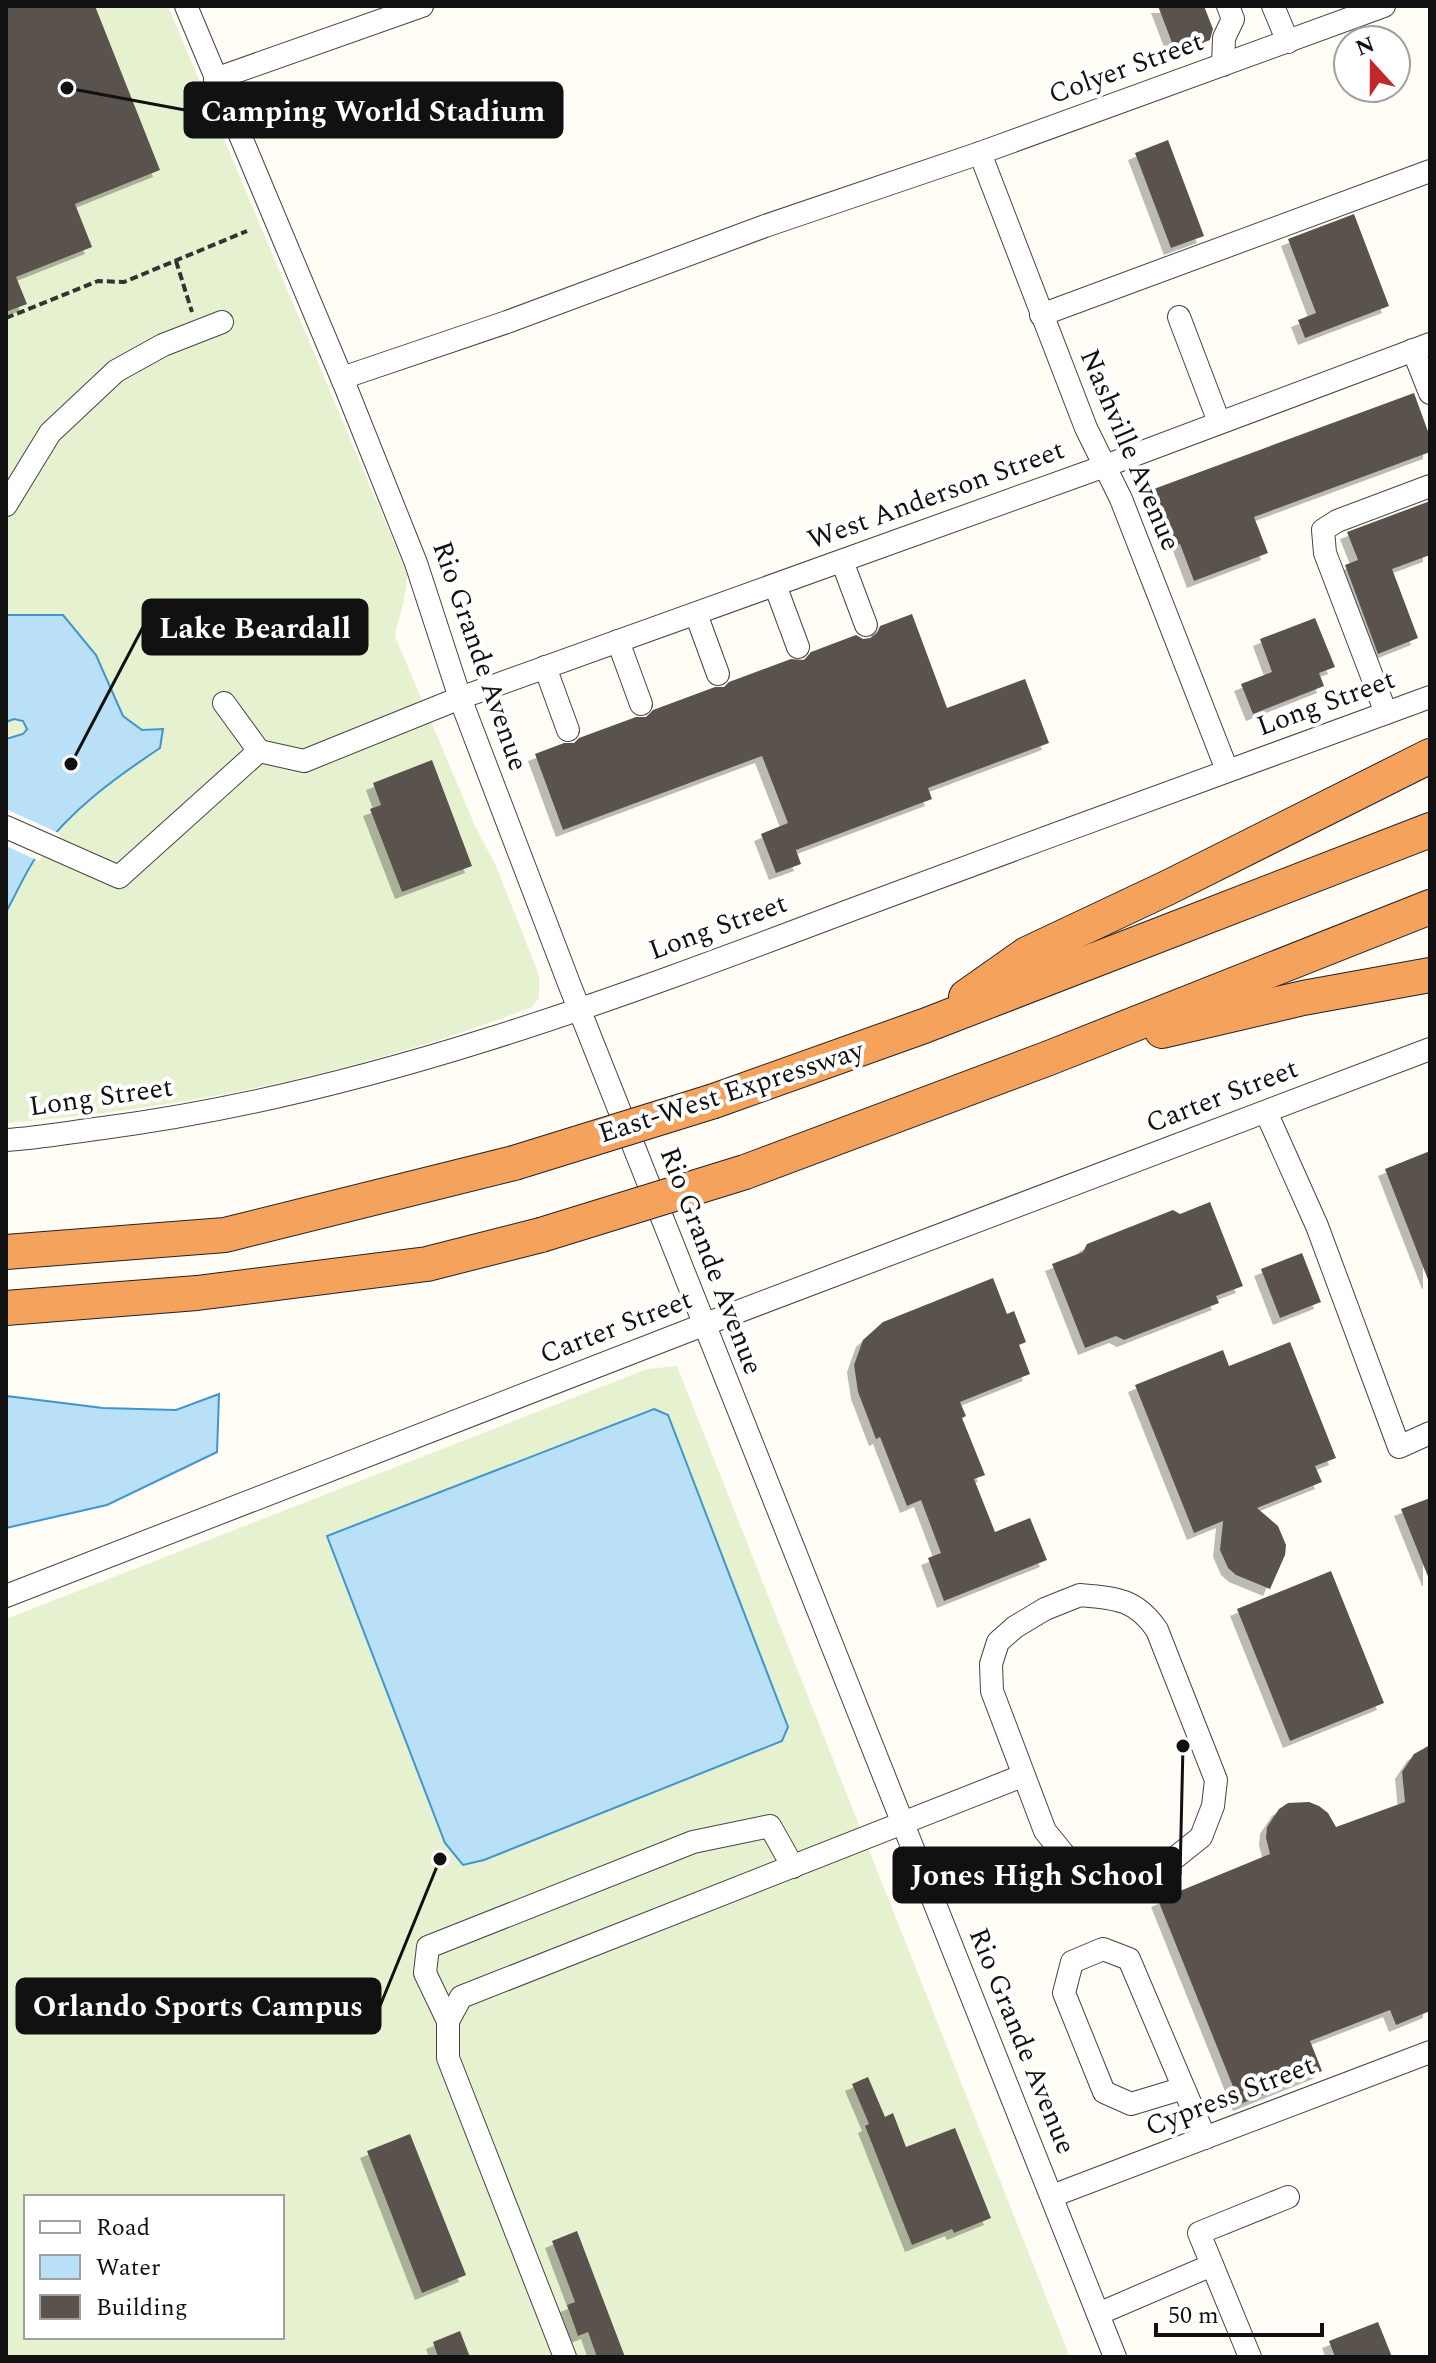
<svg xmlns="http://www.w3.org/2000/svg" width="1436" height="2363" viewBox="0 0 1436 2363" font-family="Spectral,serif">
	<style>
		.pitch { fill: #e6f2cf; fill-rule: evenodd }
		.water { fill: #b9e0f7; stroke: #3f96cf; stroke-width: 2 }
		.pier { fill: #fffdf5 }
		.building { fill: #5a524d; filter: url(#shadow) }
		.lines { fill: none; stroke-linecap: round; stroke-linejoin: round }
		.minor-casing { stroke: #444; stroke-width: 24 }
		.highway-casing { stroke: #222; stroke-width: 36 }
		.path { stroke: #333; stroke-width: 4; stroke-dasharray: 8 4; stroke-linecap: butt }
		.minor { stroke: #fff; stroke-width: 22 }
		.highway { stroke: #f5a25d; stroke-width: 34 }
		.highway-bridge-casing { stroke: #222; stroke-width: 36; stroke-linecap: butt }
		.highway-bridge { stroke: #f5a25d; stroke-width: 34 }
		.labels { text-anchor: middle; dominant-baseline: central; stroke-width: 8; stroke-linejoin: round; paint-order: stroke }
		.street-label { font-size: 28px; fill: #111; stroke: #fff }
		.leader { fill: none; stroke: #111; stroke-width: 3 }
		.callout-dot { fill: #111; stroke: #fff; stroke-width: 3 }
		.callout { fill: #111; stroke: #111; stroke-width: 3 }
		.callout-label { font-size: 30px; text-anchor: middle; font-weight: bold; fill: #fff }
	</style>
	<defs>
		<filter id="shadow"><feDropShadow dx="-7" dy="7" stdDeviation="0" flood-color="#0004"/></filter>
	</defs>
	<rect width="100%" height="100%" fill="#fffdf5"/>
	<g class="pitch">
		<path d="M6 6H168L407 574C408 593 399 616 395 636L475 826 496 866 539 975V998L532 1007C364 1072 185 1109 6 1123Z"/>
		<path d="M677 1366 1070 2357H6V1619L647 1369ZM26 2197H282V2337H26Z"/>
	</g>
	<g class="water">
		<path d="M6 615H63L96 655 123 716 142 730 163 729 160 748C115 778 72 809 39 853 26 870 17 893 6 912V739L23 734 27 729 23 721 14 719 6 722Z"/>
		<path d="M219 1394 217 1452 107 1505 6 1528V1396L103 1408 176 1410Z"/>
		<path d="M654 1409 668 1415 788 1727 782 1741 484 1860 463 1865 445 1843 327 1536Z"/>
	</g>
	<path class="pier" d="M6 809 61 834 39 861 6 846Z"/>
	<g class="building">
		<path d="M6 6H95L160 170 75 204 92 247 16 277 27 304 6 312Z"/>
		<path d="M1158 6H1204L1213 29 1210 40 1176 53Z"/>
		<path d="M1168 140 1204 236 1171 248 1135 153Z"/>
		<path d="M1354 214 1389 306 1305 338 1298 320 1316 313 1288 239Z"/>
		<path d="M1414 393 1430 437V452L1254 517 1268 553 1194 581 1180 544 1172 547 1151 490Z"/>
		<path d="M1430 501V555L1392 569 1418 638 1378 654 1345 565 1358 560 1347 532Z"/>
		<path d="M912 614 947 708 1025 679 1049 743 928 788 932 799 796 850 801 864 776 873 761 834 788 823 762 756 563 830 535 754 564 743H574L579 738 636 717H646L653 710 715 687H724L729 682 791 659 804 660 811 652 856 635 863 639 870 638 877 633 880 626Z"/>
		<path d="M1315 618 1335 667 1319 673 1324 686 1253 714 1241 684 1272 672 1260 639Z"/>
		<path d="M432 760 472 866 402 892 370 809 381 805 373 783Z"/>
		<path d="M1430 1151V1282H1429L1385 1169Z"/>
		<path d="M1210 1202 1243 1286 1216 1296 1219 1303 1124 1340 1116 1336 1085 1348 1052 1264 1083 1252 1087 1244 1173 1210 1180 1214Z"/>
		<path d="M1302 1253 1321 1302 1280 1318 1261 1269Z"/>
		<path d="M993 1278 1007 1314 1014 1311 1026 1342 1019 1345 1030 1374 960 1402 966 1416 962 1418 985 1475 974 1479 995 1532 1030 1518 1047 1560 944 1601 928 1558 941 1553 921 1500 907 1506 880 1437 876 1439 858 1392 854 1365 863 1340 883 1322Z"/>
		<path d="M1290 1342 1336 1458 1315 1466 1322 1482 1257 1508 1278 1526 1286 1545 1285 1555 1270 1589 1236 1575 1228 1568 1220 1550 1223 1521 1194 1533 1135 1385 1223 1350 1229 1366Z"/>
		<path d="M1430 1498V1579H1429L1401 1509Z"/>
		<path d="M1331 1571 1384 1703 1290 1741 1237 1609Z"/>
		<path d="M1430 1745V2011L1396 2025 1390 2010 1310 2041 1322 2071 1240 2104 1158 1900 1270 1854 1266 1838 1267 1827 1279 1809 1288 1803 1309 1802 1319 1806 1328 1813 1336 1827 1405 1802 1402 1772 1414 1754Z"/>
		<path d="M868 2077 885 2117 893 2113 906 2147 955 2128 991 2218 954 2233 952 2229 912 2245 865 2126 869 2124 852 2084Z"/>
		<path d="M410 2134 466 2275 422 2293 367 2151Z"/>
		<path d="M577 2231 625 2357H597L588 2332 578 2336 567 2305 575 2302 552 2241Z"/>
		<path d="M1378 2322 1392 2357H1335L1329 2341Z"/>
		<path d="M460 2331 470 2357H438L433 2342Z"/>
	</g>
	<g class="lines">
		<defs>
			<g id="minor">
				<path d="M186 6 346 388 416 563 460 698 570 986 1115 2357"/>
				<path d="M1273 6 1288 42"/>
				<path d="M1223 65 1224 38 1233 19 1228 6"/>
				<path d="M215 79 422 6"/>
				<path d="M980 153 1086 428 1121 499 1227 770"/>
				<path d="M1041 315 1430 171"/>
				<path d="M1179 317 1219 422"/>
				<path d="M1413 350 1430 393"/>
				<path d="M342 378 507 322 765 226 980 153 1384 6"/>
				<path d="M6 505 50 433 116 371 163 345 222 322"/>
				<path d="M842 561 866 625"/>
				<path d="M775 585 798 647"/>
				<path d="M696 614 718 674"/>
				<path d="M618 641 641 704"/>
				<path d="M545 667 568 730"/>
				<path d="M224 703 259 751 304 761 460 698 1105 466 1430 344"/>
				<path d="M1386 713 1325 553 1323 530 1337 521 1430 486"/>
				<path d="M6 827 119 877 259 751"/>
				<path d="M1266 1112 1317 1226 1399 1447 1430 1433"/>
				<path d="M6 1140C38 1138 71 1132 103 1128 365 1094 613 1000 859 907 1049 836 1239 767 1430 697"/>
				<path d="M1080 1595C1116 1598 1136 1599 1157 1630L1216 1780 1213 1806 1201 1837 1176 1857 1139 1875H1103L1071 1863 1045 1831 992 1691 991 1664 998 1642 1015 1627 1045 1609Z"/>
				<path d="M6 1596 703 1325 1430 1049"/>
				<path d="M448 2021 425 1973 428 1947 693 1842 770 1826 793 1867"/>
				<path d="M1184 2088 1131 2104 1104 2092 1064 1993 1072 1962 1103 1949 1129 1959 1205 2138"/>
				<path d="M1052 2196 1430 2052"/>
				<path d="M1098 2314 1212 2265"/>
				<path d="M565 2357 448 2058V2021L461 1997 1022 1776"/>
				<path d="M1250 2357 1199 2233 1288 2197"/>
			</g>
			<g id="highway">
				<path d="M966 997 1027 954 1167 888 1430 756"/>
				<path d="M1162 1031 1303 998 1430 975"/>
				<path d="M714 1101 924 1026 1430 830"/>
				<path d="M745 1172 1049 1058 1430 907"/>
				<path d="M6 1252 225 1235 514 1163"/>
				<path d="M6 1308 197 1293 427 1264 541 1235"/>
			</g>
		</defs>
		<use href="#minor" class="minor-casing"/>
		<use href="#highway" class="highway-casing"/>
		<g class="path">
			<path d="M176 261 192 312"/>
			<path d="M6 318 98 281 124 282 247 231"/>
		</g>
		<use href="#minor" class="minor"/>
		<use href="#highway" class="highway"/>
		<defs>
			<g id="highway-bridge">
				<path d="M514 1163 714 1101"/>
				<path d="M541 1235 745 1172"/>
			</g>
		</defs>
		<use href="#highway-bridge" class="highway-bridge-casing"/>
		<use href="#highway-bridge" class="highway-bridge"/>
	</g>
	<g class="labels">
		<g class="street-label">
			<text transform="translate(1126 68) rotate(-20)">Colyer Street</text>
			<text transform="translate(1130 450) rotate(67)">Nashville Avenue</text>
			<text transform="translate(936 495) rotate(-20)">West Anderson Street</text>
			<text transform="translate(480 656) rotate(71)">Rio Grande Avenue</text>
			<text transform="translate(1326 703) rotate(-20)">Long Street</text>
			<text transform="translate(718 927) rotate(-20)">Long Street</text>
			<text transform="translate(731 1092) rotate(-18)">East-West Expressway</text>
			<text transform="translate(1222 1096) rotate(-21)">Carter Street</text>
			<text transform="translate(101 1097) rotate(-8)">Long Street</text>
			<text transform="translate(711 1261) rotate(69)">Rio Grande Avenue</text>
			<text transform="translate(616 1327) rotate(-21)">Carter Street</text>
			<text transform="translate(1022 2041) rotate(68)">Rio Grande Avenue</text>
			<text transform="translate(1230 2096) rotate(-21)">Cypress Street</text>
		</g>
	</g>
	<path class="leader" d="M67 88L185 110M71 764L143 627M1183 1746L1180 1875M440 1859L380 2006"/>
	<g class="callout-dot">
		<circle cx="67" cy="88" r="8"/>
		<circle cx="71" cy="764" r="8"/>
		<circle cx="1183" cy="1746" r="8"/>
		<circle cx="440" cy="1859" r="8"/>
	</g>
	<g class="callout">
		<rect x="185" y="83" width="377" height="54" rx="8"/>
		<rect x="143" y="600" width="224" height="54" rx="8"/>
		<rect x="894" y="1848" width="286" height="54" rx="8"/>
		<rect x="17" y="1979" width="363" height="54" rx="8"/>
	</g>
	<g class="callout-label">
		<text x="373" y="121">Camping World Stadium</text>
		<text x="255" y="638">Lake Beardall</text>
		<text x="1037" y="1885">Jones High School</text>
		<text x="198" y="2016">Orlando Sports Campus</text>
	</g>
	<rect width="1436" height="2363" fill="none" stroke="#111111" stroke-width="16"/>
	<rect x="24" y="2195" width="260" height="144" fill="#ffffff" stroke="#a0a0a0" stroke-width="2"/>
	<rect x="40" y="2221" width="40" height="12" fill="#ffffff" stroke="#a0a0a0" stroke-width="2"/>
	<text x="96" y="2235" font-size="24" fill="#111111">Road</text>
	<rect x="40" y="2255" width="40" height="24" fill="#b9e0f7" stroke="#a0a0a0" stroke-width="2"/>
	<text x="96" y="2275" font-size="24" fill="#111111">Water</text>
	<rect x="40" y="2295" width="40" height="24" fill="#5a524d" stroke="#a0a0a0" stroke-width="2"/>
	<text x="96" y="2315" font-size="24" fill="#111111">Building</text>
	<g transform="translate(1372 64) rotate(339)"><circle r="38" fill="#ffffff" stroke="#a0a0a0" stroke-width="2"/>
	<path d="M0-6L14 30L0 20L-14 30Z" fill="#c4262e"/>
	<text y="-12" font-size="22" font-weight="bold" text-anchor="middle" fill="#111111">N</text>
	</g>
	<path d="M1156 2323v12h166v-12" fill="none" stroke="#111111" stroke-width="4"/>
	<text x="1168" y="2323" font-size="24" fill="#111111" stroke="#ffffff" stroke-width="6" paint-order="stroke">50 m</text>
</svg>
